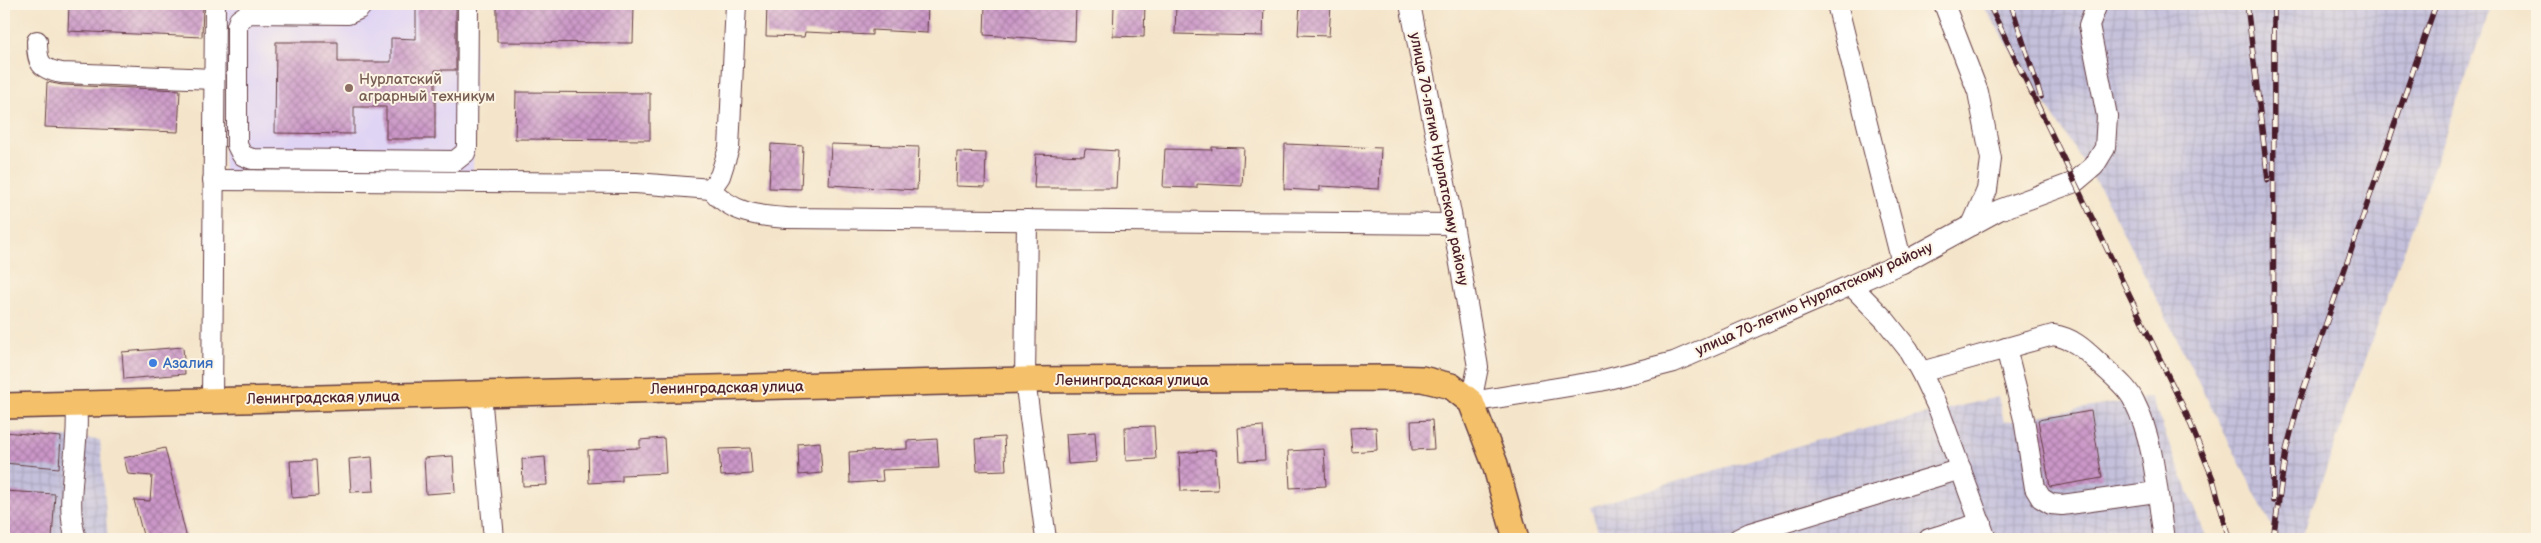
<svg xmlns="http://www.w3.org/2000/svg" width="2541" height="543" viewBox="0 0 2541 543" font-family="'Balsamiq Sans',sans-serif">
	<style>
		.built { fill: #e0d4f4 }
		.industrial { fill: url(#industrial-grid) }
		.building { fill: url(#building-cross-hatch) }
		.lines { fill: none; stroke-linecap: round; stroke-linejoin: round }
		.minor-casing { stroke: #643d43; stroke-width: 22 }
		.major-casing { stroke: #643d43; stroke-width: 28 }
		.minor { stroke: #fff; stroke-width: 20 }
		.major { stroke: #f4c16a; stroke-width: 25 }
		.rail-casing { stroke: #4a1f2b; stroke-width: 5.5 }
		.rail { stroke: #fcf5e5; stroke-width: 4; stroke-dasharray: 11; stroke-linecap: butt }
		.education-dot { fill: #8d6e63; stroke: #fcf5e5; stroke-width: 2 }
		.shop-dot { fill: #3f7fe0; stroke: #fcf5e5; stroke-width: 2 }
		.labels { text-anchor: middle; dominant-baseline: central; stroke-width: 4; stroke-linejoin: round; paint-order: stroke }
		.education-label { font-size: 15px; fill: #785e54; stroke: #fcf5e5; text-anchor: start }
		.street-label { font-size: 15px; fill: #4a1f2b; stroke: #fcf5e5 }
		.shop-label { font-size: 15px; fill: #366cbe; stroke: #fcf5e5; text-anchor: start }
	</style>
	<defs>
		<pattern id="industrial-grid" width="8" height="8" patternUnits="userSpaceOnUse" patternTransform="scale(1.25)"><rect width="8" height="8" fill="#c4c0db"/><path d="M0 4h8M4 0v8" fill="none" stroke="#aaa5bc"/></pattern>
		<pattern id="building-cross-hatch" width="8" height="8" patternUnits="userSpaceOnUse" patternTransform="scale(1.25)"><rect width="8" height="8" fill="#cb97c8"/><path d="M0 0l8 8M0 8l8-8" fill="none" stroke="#a77ba3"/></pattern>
	</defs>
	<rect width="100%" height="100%" fill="#fcf5e5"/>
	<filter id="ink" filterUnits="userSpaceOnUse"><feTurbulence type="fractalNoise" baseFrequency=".02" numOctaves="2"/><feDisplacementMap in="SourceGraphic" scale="10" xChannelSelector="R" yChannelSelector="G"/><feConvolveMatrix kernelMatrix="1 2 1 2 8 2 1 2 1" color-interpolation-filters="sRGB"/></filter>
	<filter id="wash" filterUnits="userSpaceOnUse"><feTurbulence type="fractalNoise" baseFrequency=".0096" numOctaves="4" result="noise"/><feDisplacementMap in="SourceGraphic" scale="20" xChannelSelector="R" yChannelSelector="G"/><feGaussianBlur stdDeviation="1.12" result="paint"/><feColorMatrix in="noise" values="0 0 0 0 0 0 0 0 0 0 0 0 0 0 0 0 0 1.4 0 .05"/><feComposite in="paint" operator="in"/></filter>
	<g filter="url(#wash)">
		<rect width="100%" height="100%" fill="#f4e5ca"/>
		<path class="built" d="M225 4H475L473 174 224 172Z"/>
		<g class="industrial">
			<path d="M1982 4H2492L2301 539H2278L2104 195Z"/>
			<path d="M1998 397 2004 422 2151 397 2207 539H1601L1590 507 1818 440Z"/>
			<path d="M4 432 100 440 108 539H4Z"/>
		</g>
		<g id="blocks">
			<g class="building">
				<path d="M69 4H203L202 37 68 31Z"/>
				<path d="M416 4H456V70H435V139H386V107H354V134L275 133 276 42H338V62H391V38L416 39Z"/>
				<path d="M767 4H928L927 33 872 30V35L805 32 804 37 766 36Z"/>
				<path d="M985 4H1076L1075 41 984 35Z"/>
				<path d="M1114 4H1145L1144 37 1113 36Z"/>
				<path d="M1176 4 1264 5 1263 36 1175 34Z"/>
				<path d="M1300 4H1331L1329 36 1298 35Z"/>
				<path d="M497 5 634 6 633 43 497 42Z"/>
				<path d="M47 82 62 85 180 90 178 132 45 127Z"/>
				<path d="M516 92 650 93V140L515 139Z"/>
				<path d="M771 144 803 146 801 189 769 188Z"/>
				<path d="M831 144 919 147 917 190 829 185Z"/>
				<path d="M1285 144 1381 148 1379 189 1320 186V191L1284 189Z"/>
				<path d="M1212 147 1244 148 1242 186 1197 184V188L1163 187 1165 149 1212 150Z"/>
				<path d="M1085 149 1118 151 1116 188H1034L1036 154 1084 156Z"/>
				<path d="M957 152 986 153 985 187 956 186Z"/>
				<path d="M183 347 185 374 124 379 122 352Z"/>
				<path d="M2091 411 2102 478 2050 487 2038 420Z"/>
				<path d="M1432 420 1434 449 1412 450 1411 421Z"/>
				<path d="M1154 426 1156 459 1126 461 1125 427Z"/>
				<path d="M1263 426 1265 460 1240 461 1238 428Z"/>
				<path d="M1376 427 1377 450 1352 452 1350 428Z"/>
				<path d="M4 432 61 437 59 468 4 463Z"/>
				<path d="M1095 432 1097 462 1068 464 1066 434Z"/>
				<path d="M1004 437 1006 470 977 471 975 439Z"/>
				<path d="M664 438 666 473 622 475V481L589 483 588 450 640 448V440Z"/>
				<path d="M937 439 939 468 882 470 883 481 850 483 849 452 907 449V441Z"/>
				<path d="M820 442 822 473 799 475 798 444Z"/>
				<path d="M165 448 187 539H144L134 500 150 501 152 476 128 474 124 458Z"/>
				<path d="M750 448 752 474 721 476 719 449Z"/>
				<path d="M1324 449 1326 486 1290 488 1288 451Z"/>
				<path d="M1215 450 1218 490 1181 491 1179 453Z"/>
				<path d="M453 456 455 492 426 494 424 458Z"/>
				<path d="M372 457 374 491 351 492 349 459Z"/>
				<path d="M545 457 547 485 523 486 522 459Z"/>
				<path d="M316 460 318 496 292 498 290 461Z"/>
				<path d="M4 491 55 494 52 539H4Z"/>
			</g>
		</g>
	</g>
	<g filter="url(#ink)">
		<use href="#blocks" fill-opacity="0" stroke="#643d43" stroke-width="1"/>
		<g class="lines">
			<defs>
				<g id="minor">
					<path d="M363 4 359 9 348 14 249 13 239 20 237 26V145L242 155 252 159 455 161 465 153 467 147 468 4"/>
					<path d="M736 4 729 148 720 176 711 189C731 213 757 216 787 218L1453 224"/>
					<path d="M1410 4 1453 224 1478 367 1471 402 1600 381 1674 362 1902 263 1999 210 2075 182 2094 166 2105 148 2107 116 2089 25 2097 4"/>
					<path d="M1837 4 1902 263"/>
					<path d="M1944 4 1978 92 1991 159 1987 190 1972 225"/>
					<path d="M37 41C37 63 40 69 62 73L214 79"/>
					<path d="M213 180 636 183 711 189"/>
					<path d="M1027 220 1025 380 1046 539"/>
					<path d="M1851 285 1885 320 1908 349 1921 372 1939 410 1986 539"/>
					<path d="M2006 348 2024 419 2035 488 2041 498 2051 504 2062 505 2156 492"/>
					<path d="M1921 372 2053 335C2073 338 2084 349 2098 362 2110 374 2127 386 2134 401 2155 442 2157 494 2164 539"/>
					<path d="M481 394 494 539"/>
					<path d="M212 401 215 4"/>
					<path d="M76 404C81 447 63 498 76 539"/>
					<path d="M1738 539 1750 533 1961 469"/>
					<path d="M1929 539 1981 523"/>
				</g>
				<path id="major" d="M4 406 1025 380 1390 378 1422 379 1451 386 1471 402 1495 464 1516 539"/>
			</defs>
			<use href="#minor" class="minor-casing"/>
			<use href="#major" class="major-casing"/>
			<use href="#minor" class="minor"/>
			<use href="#major" class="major"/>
			<defs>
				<g id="rail">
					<path d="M1989 4 2186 413 2213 479 2229 539"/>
					<path d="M2011 4 2041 97"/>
					<path d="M2247 4 2268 180"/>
					<path d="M2273 501 2274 4"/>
					<path d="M2273 539 2286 451 2299 402 2436 4"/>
				</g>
			</defs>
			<use href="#rail" class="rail-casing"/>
			<use href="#rail" class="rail"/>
		</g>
	</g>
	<circle class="education-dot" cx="349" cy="88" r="5"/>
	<circle class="shop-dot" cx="153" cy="363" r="5"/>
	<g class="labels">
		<g class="education-label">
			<text x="359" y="79">Нурлатский<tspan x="359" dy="17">аграрный техникум</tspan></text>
		</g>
		<g class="street-label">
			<text transform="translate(1439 159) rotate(79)">улица 70-летию Нурлатскому району</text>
			<text transform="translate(1814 299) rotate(-24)">улица 70-летию Нурлатскому району</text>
			<text x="1132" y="380">Ленинградская улица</text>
			<text transform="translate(727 388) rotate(-1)">Ленинградская улица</text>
			<text transform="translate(323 398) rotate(-1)">Ленинградская улица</text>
		</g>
		<g class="shop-label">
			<text x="163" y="363">Азалия</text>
		</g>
	</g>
	<rect width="2541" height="543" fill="none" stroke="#fcf5e5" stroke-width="20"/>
</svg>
